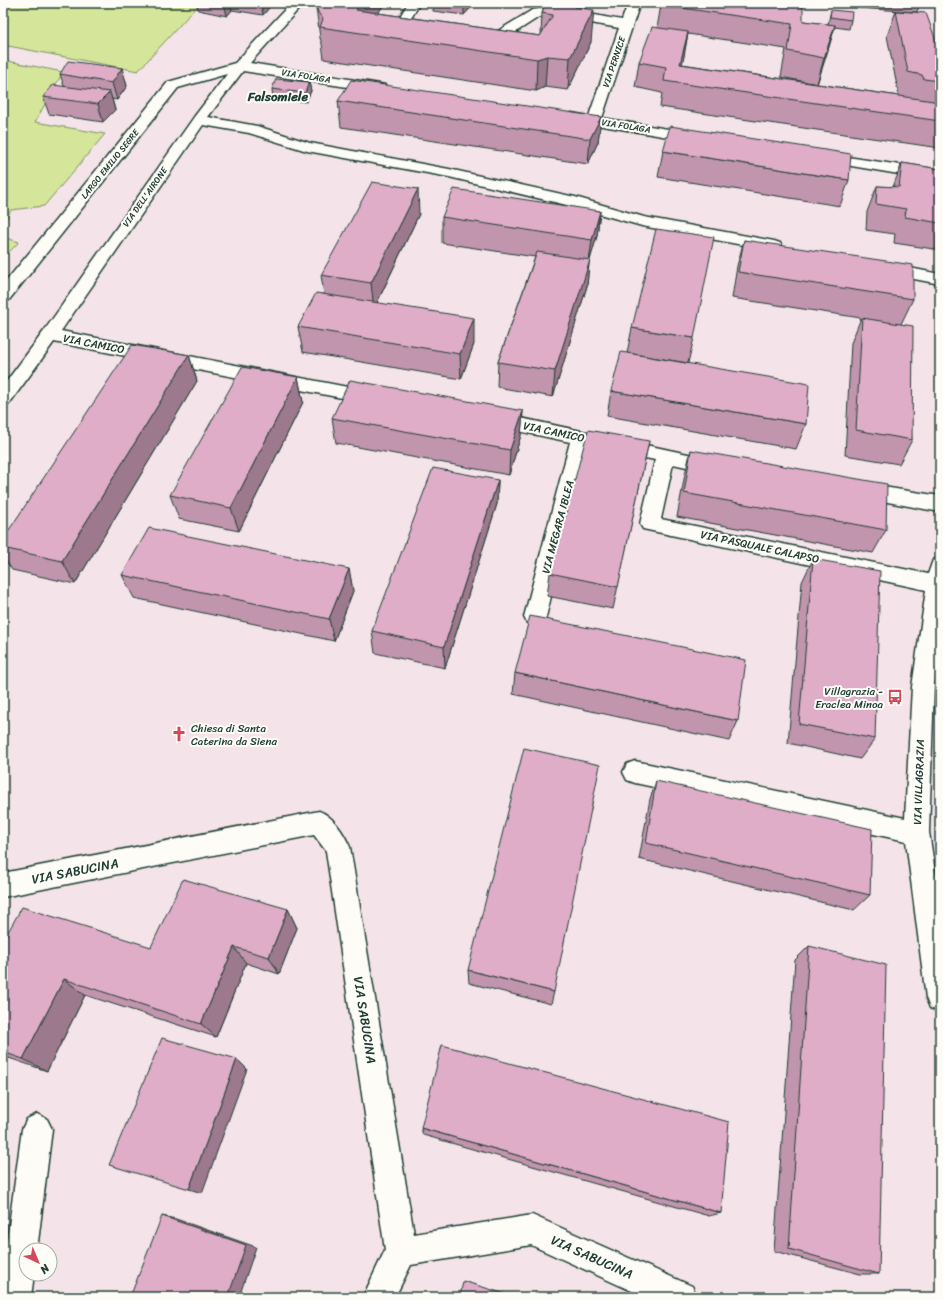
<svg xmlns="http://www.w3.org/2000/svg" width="943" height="1300" viewBox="0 0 943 1300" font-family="Sriracha,sans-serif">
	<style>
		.green { fill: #d5e599; stroke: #7a9166 }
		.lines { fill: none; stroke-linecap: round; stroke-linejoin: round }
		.minor-casing { stroke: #1f3d34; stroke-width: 3 }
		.minor { fill: #fdfcf7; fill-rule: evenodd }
		.wall { fill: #c195ad; stroke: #1f3d34 }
		.shaded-wall { fill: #9d798d; stroke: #1f3d34 }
		.building { fill: #e0adc9; stroke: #1f3d34 }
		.labels { text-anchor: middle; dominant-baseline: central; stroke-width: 4; stroke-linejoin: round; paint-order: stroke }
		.far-street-label { font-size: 9px; fill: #1f3d34; stroke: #fdfcf7 }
		.street-label { font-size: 11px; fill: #1f3d34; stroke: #fdfcf7 }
		.poi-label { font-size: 11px; fill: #1f3d34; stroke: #fdfcf7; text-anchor: end }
		.far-district-label { font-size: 13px; font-weight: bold; fill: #1f3d34; stroke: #fdfcf7 }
		.near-street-label { font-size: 13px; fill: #1f3d34; stroke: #fdfcf7 }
	</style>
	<rect width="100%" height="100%" fill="#f4e4e9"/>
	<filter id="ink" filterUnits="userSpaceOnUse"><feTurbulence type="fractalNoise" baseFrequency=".025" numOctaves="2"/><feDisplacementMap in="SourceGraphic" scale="8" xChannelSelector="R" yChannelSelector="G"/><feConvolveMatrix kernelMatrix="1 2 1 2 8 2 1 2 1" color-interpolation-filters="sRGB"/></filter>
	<g filter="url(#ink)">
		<g class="green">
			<path d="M3 3H200L138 71 3 45Z"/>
			<path d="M3 60 63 72 35 122 105 134 44 206 11 210 3 225Z"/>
			<path d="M3 237 19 242 3 258Z"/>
		</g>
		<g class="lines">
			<defs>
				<g id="minor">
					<path d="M291 3H304L250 63 380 84 385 85 387 88 385 91 380 92 243 71 208 117 257 126 310 143 449 169 575 197 644 217 774 241 780 243 782 246 780 249 774 251 642 226 571 206 449 177 307 151 249 133 203 125 61 331 373 392 379 393 382 398 379 403 373 404 54 342 9 404 3 405V386L44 331 194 117 227 74 178 88 9 300 3 301V285L168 82 235 63Z"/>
					<path d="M408 3H420L410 20 414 26 431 29 432 32 431 35 426 36 404 32 398 20Z"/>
					<path d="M628 3H640L602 118 698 134 703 135 705 138 703 141 698 142 567 120 565 117 567 114 572 113 589 116 619 28 563 18 539 17 508 37 485 43 475 41 474 38 475 35H485L498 31 532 10C555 5 597 16 622 20Z"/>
					<path d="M821 153 940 171V181L816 160 814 157 816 154Z"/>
					<path d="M884 263 940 274V284L878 272 876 268 878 264Z"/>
					<path d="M493 412 725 462 728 467 725 472 718 474 673 464 661 519 928 574 933 560 940 558V644L934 687 929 832 940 905V1012L930 1008 926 998 906 841 635 783 627 780 623 772 627 764 635 761 905 818 912 687 926 590 643 529 640 524 655 460 588 446 546 617 543 623 535 626 527 623 524 617 570 442 486 424 484 419 486 414Z"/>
					<path d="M858 483 940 496V512L851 495 848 490 851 485Z"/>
					<path d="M319 811C333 816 344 833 350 847L414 1234 532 1215 692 1286 697 1297H645L531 1245 411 1265 395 1297H363L385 1250 326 851 314 835 3 897V873Z"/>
					<path d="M37 1114 47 1119 52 1129 37 1250H26V1274H34L31 1297H3V1270L22 1129 27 1119Z"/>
				</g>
			</defs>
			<use href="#minor" class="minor-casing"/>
			<use href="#minor" class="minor"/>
		</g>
		<g class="wall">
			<path d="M197 3H273L263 15 232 10 227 16 198 10Z"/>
			<path d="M319 3H385L378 13 540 36 541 35 542 13 575 7 591 42 568 90 545 87 536 91 324 59 322 44 320 38 316 7Z"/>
			<path d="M433 3H475L464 15 433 11Z"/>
			<path d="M596 3H607V4Z"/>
			<path d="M856 3H920L917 12 858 8Z"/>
			<path d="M661 5 803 21 828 24 831 10 851 20 849 29 835 27 828 50 817 84 781 77 786 49 688 34 682 64 899 96 887 36 896 11 940 52V148L660 107 662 93 635 87 639 62 657 28Z"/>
			<path d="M122 68 127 86 117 100 112 99 115 110 103 122 49 114 43 97 64 86 60 74Z"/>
			<path d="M309 82 311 91 306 102 273 98 272 89Z"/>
			<path d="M338 101 601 117 598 142 588 164 341 127Z"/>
			<path d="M663 151 849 180 840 206 658 177Z"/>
			<path d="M902 163 940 169V250L894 243 895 234 866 230 867 212 877 186 893 187Z"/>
			<path d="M600 211 597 236 589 263 587 286 553 397 497 387 498 362 535 257 442 243V217Z"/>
			<path d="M419 214 377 303 474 344 461 379 303 352 298 327 324 294 321 275Z"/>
			<path d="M744 240 913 299 901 324 912 440 899 464 845 455 851 343 861 318 732 298 737 266Z"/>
			<path d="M632 328 694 338 688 363 627 353Z"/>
			<path d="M189 355 197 381 75 584 12 570 3 556V539Z"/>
			<path d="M298 377 303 402 239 531 179 519 170 495Z"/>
			<path d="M611 391 806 424 796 449 607 416Z"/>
			<path d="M523 411 521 435 509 475 336 443 332 418Z"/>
			<path d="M649 441 613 609 547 596 550 573Z"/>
			<path d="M691 450 886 530 873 553 677 517 685 474Z"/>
			<path d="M498 480 497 504 445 668 375 653 372 631Z"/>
			<path d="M813 559 875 739 860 759 788 743 802 582Z"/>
			<path d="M349 569 353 591 334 641 134 598 122 575Z"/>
			<path d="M515 673 738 721 729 741 513 694Z"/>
			<path d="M656 781 870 895 854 910 639 859 650 799Z"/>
			<path d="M288 909 297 928 279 974 246 963 216 1037 85 995 47 1071 3 1056V941L151 947Z"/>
			<path d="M809 946 879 1274H860L774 1251 795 960Z"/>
			<path d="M468 970 554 992 551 1004 469 983Z"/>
			<path d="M421 1128 721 1213 709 1216 423 1135Z"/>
		</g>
		<g class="shaded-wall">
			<path d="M224 3H231L232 10 227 16Z"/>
			<path d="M261 3H273L263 15Z"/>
			<path d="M361 3H385L364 34 356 10Z"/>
			<path d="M464 3H475L464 15Z"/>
			<path d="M594 10 591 42 568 90 570 58Z"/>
			<path d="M835 25 828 50 817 84 824 58Z"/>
			<path d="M688 32 684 57 677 83 680 64Z"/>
			<path d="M547 56 545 87 536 91 537 59Z"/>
			<path d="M122 68 127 86 117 100 112 83Z"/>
			<path d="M309 82 311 91 306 102 305 93Z"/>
			<path d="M110 92 115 110 103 122 98 104Z"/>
			<path d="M601 117 598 142 588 164 590 139Z"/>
			<path d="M418 189 419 214 374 309 371 283Z"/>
			<path d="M600 211 597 236 589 263 587 286 553 397 555 371 589 262 592 240Z"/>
			<path d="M474 318V344L461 379 460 354Z"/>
			<path d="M189 355 197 381 75 584 62 561Z"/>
			<path d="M298 377 303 402 239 531 231 508Z"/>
			<path d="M523 411 521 435 509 475 510 450Z"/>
			<path d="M498 480 497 504 445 668 444 647Z"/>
			<path d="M349 569 353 591 334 641 329 619Z"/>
			<path d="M288 909 297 928 279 974 269 957Z"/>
			<path d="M234 947 246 963 216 1037 201 1024Z"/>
			<path d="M64 979 85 995 47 1071 23 1059Z"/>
			<path d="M237 1059 247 1069 202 1193 189 1189Z"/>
			<path d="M162 1216 176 1219 256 1247 239 1297H228Z"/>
		</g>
		<g class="building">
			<path d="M319 3H361L356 10 540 36 553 15 542 13 545 3H574L575 7 594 10 570 58 547 56 537 59 320 27 323 19 319 14 316 7Z"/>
			<path d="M661 3H773L803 7V21L835 25 824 58 788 51 792 24 661 5Z"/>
			<path d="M831 10 852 12 851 20 830 17Z"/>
			<path d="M896 11 926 13 940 52V81L924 79 922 75 908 72Z"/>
			<path d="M652 27 688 32 680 64 940 102V121L664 81 666 67 639 62Z"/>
			<path d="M68 61 122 68 112 83 60 74Z"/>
			<path d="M276 79 309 82 305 93 272 89Z"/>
			<path d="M351 80 601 117 590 139 338 101Z"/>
			<path d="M53 85 110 92 98 104 43 97Z"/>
			<path d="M670 126 851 154 849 180 663 151Z"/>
			<path d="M902 163 940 169V223L905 217 906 209 876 204 877 186 899 187Z"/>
			<path d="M372 182 418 189 371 283 321 275Z"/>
			<path d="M454 189 600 211 592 240 442 217Z"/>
			<path d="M656 229 714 237 694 338 632 328Z"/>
			<path d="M744 240 913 265V299L738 272Z"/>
			<path d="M537 252 590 260 555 371 498 362Z"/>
			<path d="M316 293 474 318 460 354 298 327Z"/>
			<path d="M862 318 913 326 912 440 856 430Z"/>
			<path d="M132 345 189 355 62 561 3 548V539Z"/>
			<path d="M621 352 809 384 806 424 611 391Z"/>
			<path d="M242 367 298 377 231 508 170 495Z"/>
			<path d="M350 380 523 411 510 450 332 418Z"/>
			<path d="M588 430 649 441 618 587 550 573Z"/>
			<path d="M691 450 887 484 886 530 684 493Z"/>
			<path d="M433 468 498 480 444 647 372 631Z"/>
			<path d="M149 528 349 569 329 619 122 575Z"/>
			<path d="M813 559 880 571 875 739 799 724Z"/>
			<path d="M530 616 746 660 738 721 515 673Z"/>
			<path d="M524 748 600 765 554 992 468 970Z"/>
			<path d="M656 781 872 829 870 895 646 843Z"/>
			<path d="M183 879 288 909 269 957 234 947 201 1024 64 979 23 1059 3 1052V941L22 907 151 947Z"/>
			<path d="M809 946 886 965 879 1274 789 1249Z"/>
			<path d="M162 1038 237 1059 189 1189 109 1165Z"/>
			<path d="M442 1045 729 1122 721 1213 421 1128Z"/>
			<path d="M162 1216 246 1245 228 1297H130Z"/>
			<path d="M463 1281 515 1297H460Z"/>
		</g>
	</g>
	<defs>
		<symbol id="bus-bare" viewBox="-9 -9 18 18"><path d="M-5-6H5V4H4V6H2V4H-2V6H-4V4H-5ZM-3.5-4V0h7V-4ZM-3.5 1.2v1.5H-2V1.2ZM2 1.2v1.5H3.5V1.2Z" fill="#d1495b" stroke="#fdfcf7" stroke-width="2.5" paint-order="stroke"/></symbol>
		<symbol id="church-bare" viewBox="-9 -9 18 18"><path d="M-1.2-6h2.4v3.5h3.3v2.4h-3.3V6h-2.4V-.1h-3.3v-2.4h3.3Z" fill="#d1495b" stroke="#fdfcf7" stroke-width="2.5" paint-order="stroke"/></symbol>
	</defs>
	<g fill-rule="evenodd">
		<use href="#bus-bare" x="884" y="686" width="22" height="22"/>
		<use href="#church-bare" x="168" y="723" width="22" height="22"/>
	</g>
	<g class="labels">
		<g class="far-street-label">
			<text transform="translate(614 62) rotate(-71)">VIA PERNICE</text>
			<text transform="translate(306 76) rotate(9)">VIA FOLAGA</text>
			<text transform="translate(626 126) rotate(9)">VIA FOLAGA</text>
			<text transform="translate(110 164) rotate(-51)">LARGO EMILIO SEGRE</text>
			<text transform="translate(145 197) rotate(-55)">VIA DELL'AIRONE</text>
		</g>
		<g class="street-label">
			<text transform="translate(94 344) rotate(11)">VIA CAMICO</text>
			<text transform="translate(554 432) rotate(12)">VIA CAMICO</text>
			<text transform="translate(558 527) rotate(-75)">VIA MEGARA IBLEA</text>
			<text transform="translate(760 547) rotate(12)">VIA PASQUALE CALAPSO</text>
			<text transform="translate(919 782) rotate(-88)">VIA VILLAGRAZIA</text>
		</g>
		<g class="poi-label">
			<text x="883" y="691">Villagrazia -<tspan x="883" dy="13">Eraclea Minoa</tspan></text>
			<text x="191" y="728" text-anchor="start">Chiesa di Santa<tspan x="191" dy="13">Caterina da Siena</tspan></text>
		</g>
		<g class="far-district-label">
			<text x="278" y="96">Falsomiele</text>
		</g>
		<g class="near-street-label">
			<text transform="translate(75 871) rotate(-11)">VIA SABUCINA</text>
			<text transform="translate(365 1020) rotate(81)">VIA SABUCINA</text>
			<text transform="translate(592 1257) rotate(24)">VIA SABUCINA</text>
		</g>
	</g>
	<rect width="943" height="1300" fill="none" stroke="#fdfcf7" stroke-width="16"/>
	<rect x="8" y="8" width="927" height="1284" fill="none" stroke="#1f3d34" stroke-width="1.5" filter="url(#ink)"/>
	<g transform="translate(38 1262) rotate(136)"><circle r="19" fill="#fdfcf7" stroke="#a4b0a9"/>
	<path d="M0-3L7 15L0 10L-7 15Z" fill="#d1495b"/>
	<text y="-6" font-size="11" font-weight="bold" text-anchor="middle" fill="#1f3d34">N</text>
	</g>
</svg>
